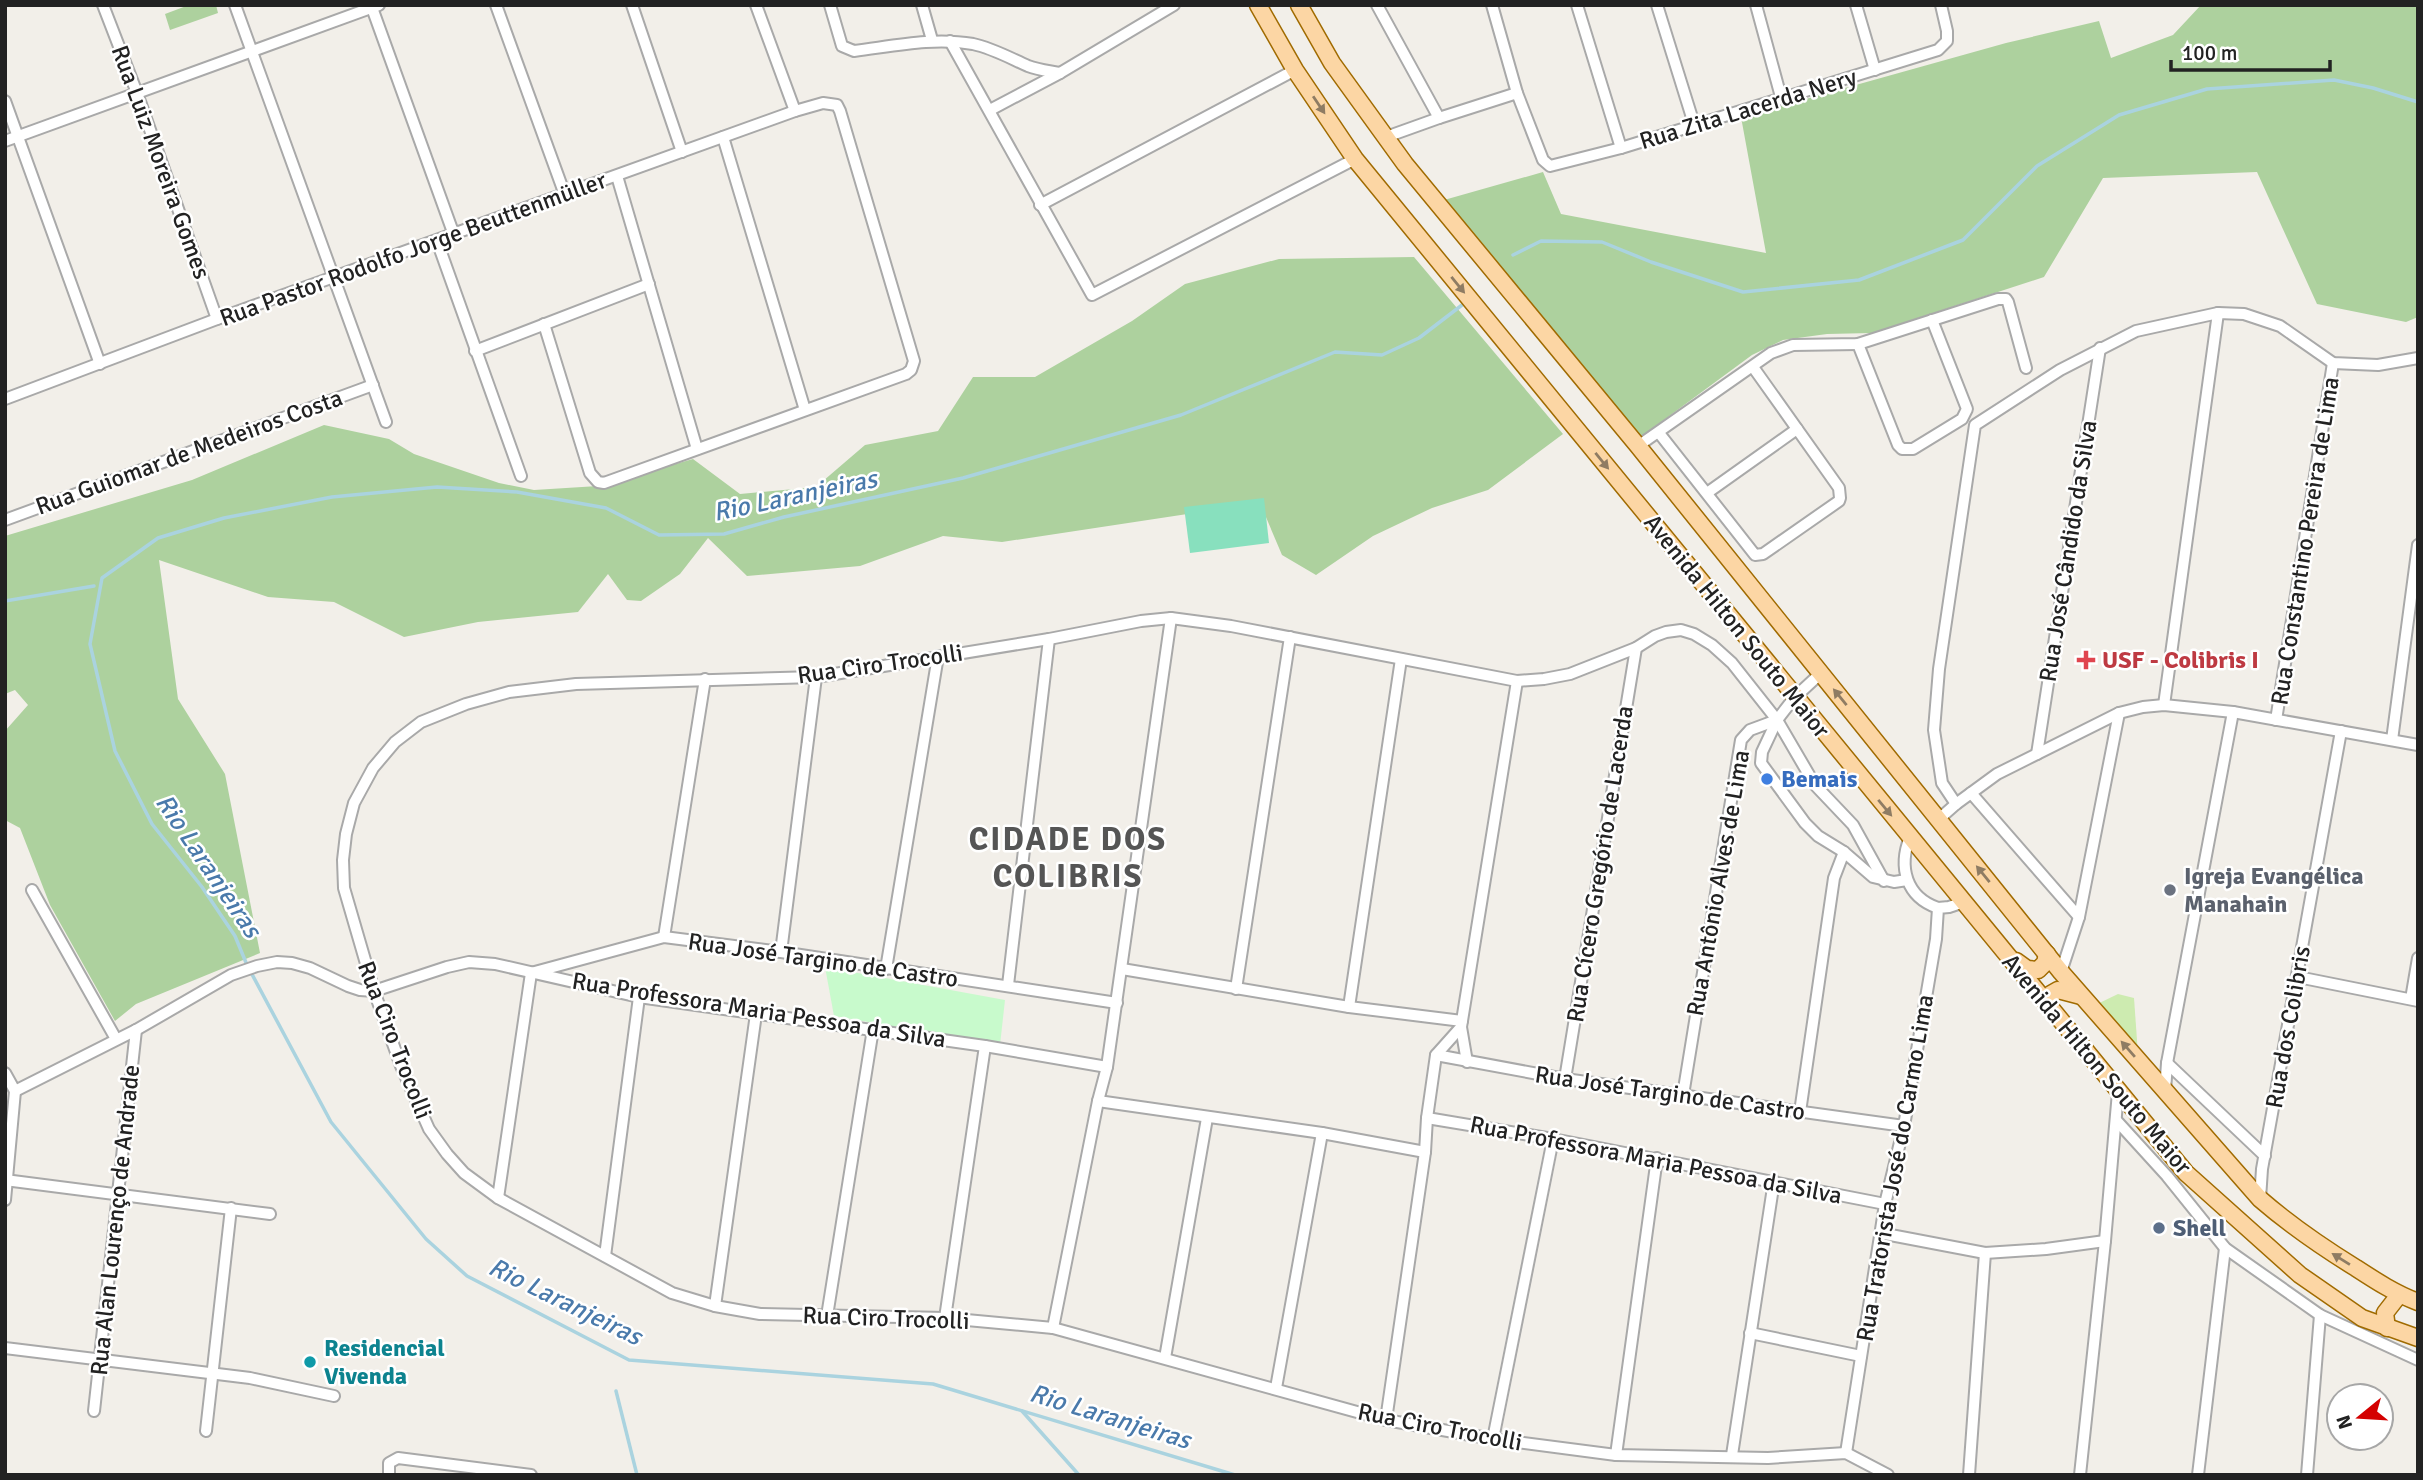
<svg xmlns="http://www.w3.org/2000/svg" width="2423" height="1480" viewBox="0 0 2423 1480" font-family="Signika,sans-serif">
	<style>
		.grass { fill: #cdebb0 }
		.forest { fill: #add19e }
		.park { fill: #c8facc }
		.pitch { fill: #88e0be }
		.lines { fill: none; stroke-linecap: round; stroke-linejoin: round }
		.stream { stroke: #aad3df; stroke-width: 3.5 }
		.street-casing { stroke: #a9a9a9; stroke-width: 14 }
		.primary-casing { stroke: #a06b00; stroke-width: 19 }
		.street { stroke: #fff; stroke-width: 10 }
		.primary { stroke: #fcd6a4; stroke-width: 16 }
		.oneway { fill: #8f7c63 }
		.health-dot { fill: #e0444e; stroke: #fff; stroke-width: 2.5 }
		.shop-dot { fill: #3f7fe0; stroke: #fff; stroke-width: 2.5 }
		.worship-dot { fill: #6b7280; stroke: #fff; stroke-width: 2.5 }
		.service-dot { fill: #5c6f8a; stroke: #fff; stroke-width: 2.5 }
		.culture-dot { fill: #0f9aa8; stroke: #fff; stroke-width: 2.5 }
		.labels { text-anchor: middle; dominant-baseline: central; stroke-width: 5; stroke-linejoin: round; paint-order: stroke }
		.street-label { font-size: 24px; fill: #222; stroke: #fff }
		.health-label { font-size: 24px; font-weight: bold; fill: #be3a42; stroke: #fff; text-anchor: start }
		.shop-label { font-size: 24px; font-weight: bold; fill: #366cbe; stroke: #fff; text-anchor: start }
		.worship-label { font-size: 24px; font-weight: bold; fill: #5b616d; stroke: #fff; text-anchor: start }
		.service-label { font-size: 24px; font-weight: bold; fill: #4e5e75; stroke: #fff; text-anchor: start }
		.culture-label { font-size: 24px; font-weight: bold; fill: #0d838f; stroke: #fff; text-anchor: start }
		.water-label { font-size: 26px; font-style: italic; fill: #4a7aab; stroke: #fff }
		.district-label { font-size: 32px; font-weight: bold; letter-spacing: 2px; fill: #555; stroke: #fff }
	</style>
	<rect width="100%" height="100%" fill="#f2efe9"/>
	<path class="grass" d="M2118 994 2134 998 2139 1068 2091 1007Z"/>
	<g class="forest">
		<path d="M189 5H216L218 13 170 30 165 14Z"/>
		<path d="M2201 5H2418V317L2406 322 2317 304 2257 172 2103 178 2044 277 1872 333 1827 334 1783 340 1752 355 1638 439 1437 202 1543 172 1561 214 1766 253 1741 117 2006 43 2099 21 2111 58 2173 35Z"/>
		<path d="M1414 257 1563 434 1488 490 1432 508 1373 536 1316 575 1282 555 1260 503 1002 542 943 536 860 566 747 576 708 538 680 574 641 601 627 600 608 574 578 612 478 622 404 637 334 602 268 597 159 560 178 699 225 774 260 953 136 1004 115 1021 50 905 20 828 5 820V731L28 705 15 690 5 694V536L192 480 324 425 389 439 414 454 499 483 534 490 598 486 693 459 740 494 816 487 865 445 938 431 973 377H1035L1132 321 1185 284 1279 259Z"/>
	</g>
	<path class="park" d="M825 967 1005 1000 1000 1045 834 1016Z"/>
	<path class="pitch" d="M1264 498 1269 543 1190 553 1184 507Z"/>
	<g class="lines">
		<g class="stream">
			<path d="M1513 255 1541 241 1602 242 1651 262 1743 292 1859 280 1963 240 2037 166 2119 115 2207 89 2334 80 2373 88 2418 102"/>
			<path d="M5 601 94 586"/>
			<path d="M616 1391 637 1475"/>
			<path d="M1022 1411 1079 1475"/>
			<path d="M1235 1475 933 1384 629 1360 467 1276 426 1239 331 1122 247 965 235 936 202 887 152 824 115 751 90 644 102 578 158 538 224 518 332 497 437 487 517 492 606 508 659 535 724 534 784 517 963 478 1181 415 1335 352 1382 355 1419 338 1462 305"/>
		</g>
		<defs>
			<g id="street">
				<path d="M103 5 137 93 217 319"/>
				<path d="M235 5 386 422"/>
				<path d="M371 5 454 235"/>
				<path d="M496 5 565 195"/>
				<path d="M632 5 682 152"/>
				<path d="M756 5 795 111"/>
				<path d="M830 5 842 46 854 51C894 46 933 37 973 44 992 48 1010 58 1028 66 1038 70 1050 71 1060 73"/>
				<path d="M922 5 932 40"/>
				<path d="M1377 5 1439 118 1517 93"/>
				<path d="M1492 5 1517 93 1543 160 1550 166 1621 148 1938 50 1947 41V31L1941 5"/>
				<path d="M1577 5 1621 148"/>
				<path d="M1657 5 1694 124"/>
				<path d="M1756 5 1781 97"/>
				<path d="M1856 5 1875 70"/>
				<path d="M950 41 1092 295 1355 159"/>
				<path d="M5 101 100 364"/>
				<path d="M990 110 1060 73 1174 5"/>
				<path d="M723 137 805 410"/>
				<path d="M1386 137 1439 118"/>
				<path d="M5 141 379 5"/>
				<path d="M617 176 697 449"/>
				<path d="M1040 205 1295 70"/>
				<path d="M437 241 521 476"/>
				<path d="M1858 344 1898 445 1902 449H1913L1962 419 1967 409 1932 320"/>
				<path d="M475 351 649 284"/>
				<path d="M5 399 217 319 795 111 823 103 837 105 840 111 914 361 911 370 906 374 604 483 598 482 590 473 544 324"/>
				<path d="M1659 433 1755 555 1763 554 1839 501 1840 498 1839 488 1753 367"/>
				<path d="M1638 446 1771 353 1793 345 1858 344 1998 299H2006L2008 302 2026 368"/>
				<path d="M1707 493 1797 429"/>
				<path d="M5 520 373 385"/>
				<path d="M2164 705 2218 313"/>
				<path d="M1777 720 1762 752 1761 763 1805 823 1818 836 1844 852 1873 877 1894 882 1907 880"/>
				<path d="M2276 720 2333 363"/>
				<path d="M2392 740 2418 545"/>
				<path d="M2037 754 2100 348"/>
				<path d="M1971 793 2079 917"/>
				<path d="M1956 804 1942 783 1934 730 1939 669 1975 425 2060 370 2136 331 2218 313 2244 314 2280 326 2333 363 2378 365 2418 358"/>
				<path d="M1939 819 1956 804 1997 774 2119 713 2143 707 2164 705 2233 712 2418 745"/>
				<path d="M1910 837C1898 867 1906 897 1938 908"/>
				<path d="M1884 881 1853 825 1815 785 1777 720 1732 663 1712 645 1694 634 1681 630 1666 632 1655 636 1636 648 1570 674 1544 679 1517 681 1231 626 1171 618 1141 621 1049 639 816 677 576 684 509 692 466 704 421 722 395 742 373 768 354 803 346 834 343 860 344 888 374 991 401 1066 429 1129 447 1154 464 1173 498 1198 672 1293 715 1306 760 1314 945 1318 1053 1328 1386 1420 1493 1439 1616 1455 1768 1458 1846 1453 1888 1475"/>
				<path d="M32 890 116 1039"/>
				<path d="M664 937 705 679"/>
				<path d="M781 952 816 677"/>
				<path d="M886 969 938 656"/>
				<path d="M1122 969 1349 1007 1462 1021"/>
				<path d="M2061 972 2079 917 2119 713"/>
				<path d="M2298 977 2418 1001"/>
				<path d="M1008 985 1049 639"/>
				<path d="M1236 989 1290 637"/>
				<path d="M2411 999 2418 958"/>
				<path d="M1349 1007 1401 659"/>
				<path d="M1436 1055 1565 1079 1904 1126"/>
				<path d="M1467 1062 1461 1027 1517 681"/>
				<path d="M2167 1063 2265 1156"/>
				<path d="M5 1073 15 1091"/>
				<path d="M1565 1079 1636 648"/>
				<path d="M15 1091 136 1030 231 975 257 966 277 962 292 963 310 968 348 986 360 990 374 991 447 967 469 962 495 964 639 997 985 1046 1107 1067"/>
				<path d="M2165 1091 2167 1063 2233 712"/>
				<path d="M1683 1095 1741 740 1750 730 1777 720 1794 698 1821 673"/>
				<path d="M1098 1101 1322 1133 1425 1152"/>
				<path d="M1800 1112 1834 878 1844 852"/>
				<path d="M1427 1118 1553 1139 1885 1204"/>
				<path d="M2116 1120 2167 1176 2225 1248 2320 1315 2418 1360"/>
				<path d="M5 1180 270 1214"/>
				<path d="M498 1198 531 973 664 937 781 952 1117 1003"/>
				<path d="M2260 1199 2262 1169 2341 731"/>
				<path d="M5 1200 15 1091"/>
				<path d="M1880 1233 1985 1253 2046 1249 2105 1241"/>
				<path d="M605 1256 639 997"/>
				<path d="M715 1306 756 1014"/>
				<path d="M827 1316 873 1029"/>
				<path d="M945 1318 985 1046"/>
				<path d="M1053 1328 1098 1101 1107 1067 1171 618"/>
				<path d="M1750 1333 1861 1356"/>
				<path d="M5 1348 250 1378 334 1396"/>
				<path d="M1165 1358 1207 1118"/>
				<path d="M1276 1388 1322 1133"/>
				<path d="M94 1411 136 1030"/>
				<path d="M1386 1420 1425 1152 1427 1118 1436 1055 1461 1027"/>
				<path d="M206 1431 231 1208"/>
				<path d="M1493 1439 1553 1139"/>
				<path d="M1846 1453 1885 1204 1904 1126 1936 939 1938 908 1949 907 1964 902"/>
				<path d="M1616 1455 1657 1158"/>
				<path d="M1732 1455 1774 1181"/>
				<path d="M389 1475V1463L398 1458 531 1475"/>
				<path d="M1969 1475 1985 1253"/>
				<path d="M2080 1475 2105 1241 2118 1092"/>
				<path d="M2198 1475 2225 1248"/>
				<path d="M2307 1475 2320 1315"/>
			</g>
			<g id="primary">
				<path d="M1258 5 1295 70 1355 159 2186 1173 2300 1275 2362 1318 2418 1338"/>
				<path d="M1299 5 1332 63 1405 164 1638 446 2061 972 2260 1199C2290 1225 2322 1247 2356 1268 2376 1281 2396 1294 2418 1302"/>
				<path d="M2016 961 2027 969 2038 970 2045 963 2047 954"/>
				<path d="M2045 1001 2051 994 2058 990 2081 996"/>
				<path d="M2387 1328 2385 1313 2399 1295"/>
			</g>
		</defs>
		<use href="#street" class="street-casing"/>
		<use href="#primary" class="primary-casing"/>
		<use href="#street" class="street"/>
		<use href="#primary" class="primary"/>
	</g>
	<defs><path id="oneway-solid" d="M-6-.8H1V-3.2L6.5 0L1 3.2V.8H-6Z" transform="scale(1.75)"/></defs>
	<g class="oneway">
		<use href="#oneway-solid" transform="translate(1319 105) rotate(56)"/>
		<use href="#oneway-solid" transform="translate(1458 285) rotate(51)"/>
		<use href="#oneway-solid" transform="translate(1602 461) rotate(51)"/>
		<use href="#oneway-solid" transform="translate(1840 697) rotate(-129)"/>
		<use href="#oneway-solid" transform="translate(1885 808) rotate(50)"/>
		<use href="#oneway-solid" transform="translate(1983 874) rotate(-129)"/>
		<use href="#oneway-solid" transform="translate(2128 1049) rotate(-131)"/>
		<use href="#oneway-solid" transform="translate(2341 1259) rotate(-148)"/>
	</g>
	<path class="health-dot" d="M2082.5 649.5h7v7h7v7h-7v7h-7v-7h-7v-7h7z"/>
	<circle class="shop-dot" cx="1767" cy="779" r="7"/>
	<circle class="worship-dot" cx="2170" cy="890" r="7"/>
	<circle class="service-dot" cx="2159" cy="1228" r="7"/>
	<circle class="culture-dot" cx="310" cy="1362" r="7"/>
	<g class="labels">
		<g class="street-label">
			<text transform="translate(1748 109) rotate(-17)">Rua Zita Lacerda Nery</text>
			<text transform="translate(161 162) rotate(70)">Rua Luiz Moreira Gomes</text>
			<text transform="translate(413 249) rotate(-20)">Rua Pastor Rodolfo Jorge Beuttenmüller</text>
			<text transform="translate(189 452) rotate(-20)">Rua Guiomar de Medeiros Costa</text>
			<text transform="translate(2305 541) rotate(-81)">Rua Constantino Pereira de Lima</text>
			<text transform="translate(2068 551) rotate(-81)">Rua José Cândido da Silva</text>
			<text transform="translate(1737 626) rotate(51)">Avenida Hilton Souto Maior</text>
			<text transform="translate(880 664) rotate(-8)">Rua Ciro Trocolli</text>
			<text transform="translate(1600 864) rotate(-81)">Rua Cícero Gregório de Lacerda</text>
			<text transform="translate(1718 883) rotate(-80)">Rua Antônio Alves de Lima</text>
			<text transform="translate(823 960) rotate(8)">Rua José Targino de Castro</text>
			<text transform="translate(759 1010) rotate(9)">Rua Professora Maria Pessoa da Silva</text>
			<text transform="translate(2288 1027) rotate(-80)">Rua dos Colibris</text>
			<text transform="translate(395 1040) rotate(69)">Rua Ciro Trocolli</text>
			<text transform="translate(2097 1064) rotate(50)">Avenida Hilton Souto Maior</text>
			<text transform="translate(1670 1093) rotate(8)">Rua José Targino de Castro</text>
			<text transform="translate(1656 1160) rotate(11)">Rua Professora Maria Pessoa da Silva</text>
			<text transform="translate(1895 1168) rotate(-80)">Rua Tratorista José do Carmo Lima</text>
			<text transform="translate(115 1220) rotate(-84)">Rua Alan Lourenço de Andrade</text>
			<text transform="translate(886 1318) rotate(2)">Rua Ciro Trocolli</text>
			<text transform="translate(1440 1427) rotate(11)">Rua Ciro Trocolli</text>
		</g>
		<g class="health-label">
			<text x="2102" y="660">USF - Colibris I</text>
		</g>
		<g class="shop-label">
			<text x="1781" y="779">Bemais</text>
		</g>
		<g class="worship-label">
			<text x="2184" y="876">Igreja Evangélica<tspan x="2184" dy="28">Manahain</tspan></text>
		</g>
		<g class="service-label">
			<text x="2173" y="1228">Shell</text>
		</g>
		<g class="culture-label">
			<text x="324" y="1348">Residencial<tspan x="324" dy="28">Vivenda</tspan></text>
		</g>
		<g class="water-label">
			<text transform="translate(795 496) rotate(-12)">Rio Laranjeiras</text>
			<text transform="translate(208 866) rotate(56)">Rio Laranjeiras</text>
			<text transform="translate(565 1302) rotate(26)">Rio Laranjeiras</text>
			<text transform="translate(1110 1417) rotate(17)">Rio Laranjeiras</text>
		</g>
		<g class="district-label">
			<text x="1068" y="839">CIDADE DOS<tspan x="1068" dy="37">COLIBRIS</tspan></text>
		</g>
	</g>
	<rect width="2423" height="1480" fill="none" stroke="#222222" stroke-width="14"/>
	<g transform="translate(2360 1417) rotate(252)"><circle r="33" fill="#ffffff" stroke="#a7a7a7" stroke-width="2"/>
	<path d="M0-5L12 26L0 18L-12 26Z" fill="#d40000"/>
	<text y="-10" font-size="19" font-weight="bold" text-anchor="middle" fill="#222222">N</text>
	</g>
	<path d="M2171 60v10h159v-10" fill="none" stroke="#222222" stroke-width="3.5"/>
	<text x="2182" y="60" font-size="21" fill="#222222" stroke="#ffffff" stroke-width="5" paint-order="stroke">100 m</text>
</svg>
